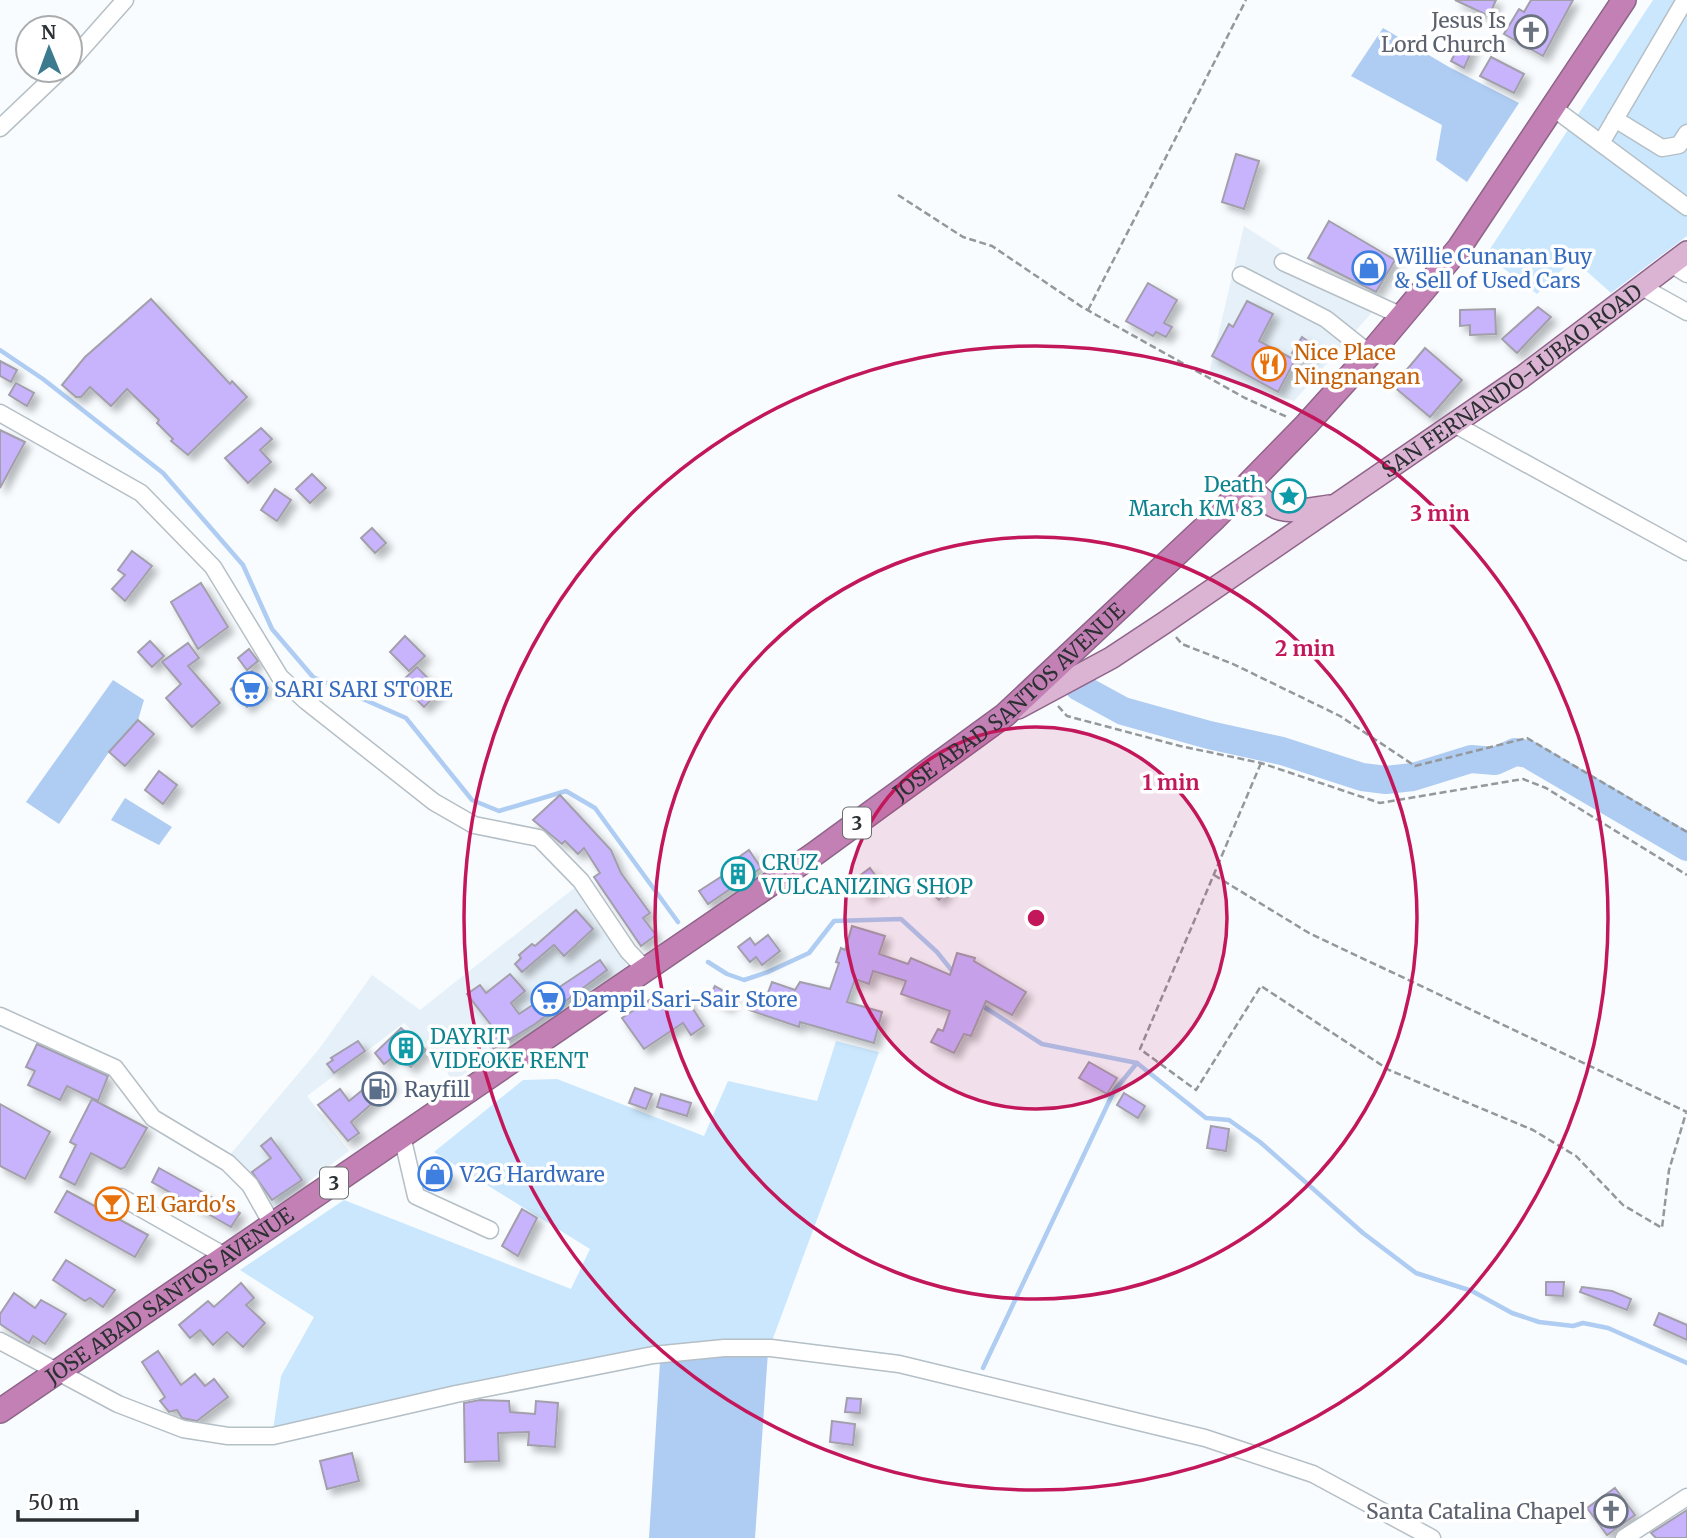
<svg xmlns="http://www.w3.org/2000/svg" width="1687" height="1538" viewBox="0 0 1687 1538" font-family="Merriweather,serif">
	<style>
		.built { fill: #e6f0f8 }
		.green { fill: #cae7fd }
		.water { fill: #afccf2 }
		.lines { fill: none; stroke-linecap: round; stroke-linejoin: round }
		.stream { stroke: #afccf2; stroke-width: 4.5 }
		.river { stroke: #afccf2; stroke-width: 28 }
		.building { fill: #c7b4fd; stroke: #a29faa; stroke-width: 2; filter: url(#shadow) }
		.minor-casing { stroke: #b5bfc6; stroke-width: 19 }
		.major-casing { stroke: #8e6488; stroke-width: 24 }
		.highway-casing { stroke: #8e6488; stroke-width: 26 }
		.path { stroke: #94989b; stroke-width: 2.5; stroke-dasharray: 7 3.5; stroke-linecap: butt }
		.minor { stroke: #fff; stroke-width: 16 }
		.major { stroke: #dbb3d3; stroke-width: 21 }
		.highway { stroke: #c380b5; stroke-width: 23 }
		.ring { fill: none; stroke: #c2185b; stroke-width: 3.5 }
		.labels { text-anchor: middle; dominant-baseline: central; stroke-width: 7; stroke-linejoin: round; paint-order: stroke }
		.shield { fill: #fff; stroke: #6b6e70; stroke-width: 2 }
		.shield-label { font-size: 19px; font-weight: bold; fill: #2c3033 }
		.worship-label { font-size: 21px; fill: #5b616d; stroke: #fff; text-anchor: end }
		.shop-label { font-size: 21px; fill: #366cbe; stroke: #fff; text-anchor: start }
		.food-label { font-size: 21px; fill: #c56008; stroke: #fff; text-anchor: start }
		.street-label { font-size: 21px; fill: #2c3033; stroke: #fff }
		.culture-label { font-size: 21px; fill: #0d838f; stroke: #fff; text-anchor: start }
		.service-label { font-size: 21px; fill: #4e5e75; stroke: #fff; text-anchor: start }
		.centre { fill: #c2185b; stroke: #fff; stroke-width: 3.5 }
		.ring-label { font-size: 21px; text-anchor: middle; font-weight: bold; fill: #c2185b; stroke: #fff; stroke-width: 7; stroke-linejoin: round; paint-order: stroke }
	</style>
	<defs>
		<filter id="shadow"><feDropShadow dx="5.5" dy="5.5" stdDeviation="3.5" flood-color="#0004"/></filter>
	</defs>
	<rect width="100%" height="100%" fill="#f8fcff"/>
	<g class="built">
		<path d="M1244 226 1374 310 1294 401 1209 374Z"/>
		<path d="M578 885 625 954 627 966 452 1082 439 1056 404 1023 307 1096 349 1151 273 1208 228 1157 319 1049 372 975 420 1010Z"/>
	</g>
	<g class="green">
		<path d="M1653 0H1687V236L1611 293 1573 259 1537 294 1486 255Z"/>
		<path d="M836 1041 879 1052 772 1341 654 1346 455 1387 273 1430 281 1376 314 1317 240 1270 344 1200 571 1289 590 1249 434 1152 523 1080 557 1079 704 1136 728 1081 817 1101Z"/>
	</g>
	<g class="water">
		<path d="M1383 28 1449 67 1519 103 1467 182 1436 160 1442 125 1351 76Z"/>
		<path d="M113 680 144 700 138 720 109 752 59 824 26 802Z"/>
		<path d="M125 798 172 827 159 845 111 820Z"/>
		<path d="M768 1352 755 1538H649L660 1362Z"/>
	</g>
	<g class="lines">
		<g class="stream">
			<path d="M0 350 43 379 163 473 243 565 272 629 313 677 406 718 472 800 499 811 566 791 595 808 678 922"/>
			<path d="M708 962 727 974 744 980 768 972 809 953 834 921 901 919 937 952 953 972"/>
			<path d="M981 1005 1042 1044 1137 1063 1206 1118 1229 1120 1260 1142 1363 1233 1416 1273 1472 1291 1512 1313 1539 1322 1573 1326 1583 1323 1608 1328 1687 1363"/>
			<path d="M983 1368 1114 1091 1137 1063"/>
		</g>
		<path class="river" d="M1079 687 1123 711 1209 735 1282 751 1362 777 1386 780 1413 777 1471 759 1495 761 1515 752 1528 754 1687 847"/>
	</g>
	<g class="building">
		<path d="M1455 0H1496L1489 16Z"/>
		<path d="M1531 0H1573L1543 56 1504 34 1519 9 1524 12Z"/>
		<path d="M1461 42 1473 48 1464 68 1451 61Z"/>
		<path d="M1491 57 1524 74 1514 93 1480 76Z"/>
		<path d="M1236 154 1259 161 1244 209 1222 202Z"/>
		<path d="M1329 221 1395 260 1376 292 1308 258Z"/>
		<path d="M1148 283 1177 300 1164 323 1172 327 1166 337 1156 332 1153 336 1126 321Z"/>
		<path d="M151 299 230 384 232 381 247 397 188 455 171 441 173 439 157 423 159 420 127 389 111 406 90 387 81 397H76L62 385 85 357Z"/>
		<path d="M1247 301 1273 314 1259 341 1295 360 1278 392 1212 356 1229 324 1233 327Z"/>
		<path d="M1538 307 1551 317 1517 353 1502 339Z"/>
		<path d="M1495 309 1496 334 1470 335V325L1460 326V310Z"/>
		<path d="M1302 337 1316 347 1306 362 1292 353Z"/>
		<path d="M1425 348 1462 380 1430 417 1393 386Z"/>
		<path d="M0 361 17 370 11 382 0 376Z"/>
		<path d="M16 383 34 393 27 406 9 395Z"/>
		<path d="M261 428 272 439 260 450 271 462 248 483 225 458Z"/>
		<path d="M0 430 25 442 0 488Z"/>
		<path d="M312 474 326 488 310 503 296 489Z"/>
		<path d="M275 489 291 500 277 521 261 510Z"/>
		<path d="M372 528 386 543 375 553 361 538Z"/>
		<path d="M132 551 152 566 125 601 112 589 125 575 118 570Z"/>
		<path d="M201 583 228 627 198 649 171 602Z"/>
		<path d="M405 636 425 656 409 671 390 652Z"/>
		<path d="M150 641 164 656 152 667 138 652Z"/>
		<path d="M188 643 199 658 188 666 220 703 192 727 166 698 181 684 162 662Z"/>
		<path d="M249 649 258 661 247 670 238 658Z"/>
		<path d="M417 667 440 691 424 707 400 683Z"/>
		<path d="M252 671 268 688 247 707 231 689Z"/>
		<path d="M138 720 154 734 125 766 109 752Z"/>
		<path d="M159 771 177 785 163 804 145 790Z"/>
		<path d="M560 795 611 850 621 873 650 913 643 918 656 935 641 946 594 877 600 873 584 848 578 854 565 841 562 844 533 820Z"/>
		<path d="M749 850 761 868 708 904 699 891 733 869 729 864Z"/>
		<path d="M870 868 883 886 867 897 854 880Z"/>
		<path d="M938 881 948 890 939 900 929 891Z"/>
		<path d="M576 910 593 929 564 956 554 945 522 972 515 964 521 958 519 955 532 944 535 946Z"/>
		<path d="M852 926 885 936 879 954 908 964 911 958 950 975 957 953 975 958 974 961 1026 992 1012 1015 986 1001 971 1036 964 1034 954 1053 931 1042 938 1029 943 1031 950 1011 901 994 906 981 873 971 869 984 855 979 847 1002 882 1012 874 1043 800 1022 799 1027 749 1010 755 994 766 998 772 982 795 990 800 982 830 989 839 963 836 962 841 948 845 950Z"/>
		<path d="M768 935 780 951 762 965 756 957 750 962 738 947 750 938 755 945Z"/>
		<path d="M600 960 607 970 535 1024 494 1049 481 1032 491 1025 467 994 480 985 486 993 510 974 525 991 511 1003 519 1014Z"/>
		<path d="M715 986 734 997 728 1007 709 997Z"/>
		<path d="M660 993 670 1008 686 998 704 1026 691 1035 683 1023 644 1049 622 1018Z"/>
		<path d="M401 1028 426 1050 411 1067 396 1055 384 1064 375 1053Z"/>
		<path d="M358 1041 365 1051 334 1073 327 1064 333 1060 331 1058Z"/>
		<path d="M37 1044 108 1076 98 1101 67 1086 60 1100 28 1085 35 1071 26 1067Z"/>
		<path d="M1089 1062 1117 1078 1107 1094 1079 1078Z"/>
		<path d="M382 1074 392 1086 351 1122 359 1133 348 1141 318 1105 340 1089 349 1101Z"/>
		<path d="M635 1088 652 1094 646 1109 629 1103Z"/>
		<path d="M1124 1093 1145 1106 1138 1118 1117 1105Z"/>
		<path d="M661 1094 691 1103 687 1116 657 1107Z"/>
		<path d="M92 1099 147 1128 125 1167 121 1169 91 1153 75 1185 60 1177 76 1145 70 1142Z"/>
		<path d="M0 1104 50 1132 25 1179 0 1166Z"/>
		<path d="M1211 1126 1229 1129 1226 1151 1207 1148Z"/>
		<path d="M271 1138 302 1180 272 1200 252 1172 271 1158 261 1146Z"/>
		<path d="M435 1165 452 1176 445 1187 428 1176Z"/>
		<path d="M159 1168 240 1213 231 1227 152 1182Z"/>
		<path d="M67 1191 148 1235 135 1257 55 1212Z"/>
		<path d="M522 1209 537 1218 518 1256 502 1246Z"/>
		<path d="M66 1260 115 1290 103 1307 90 1298 85 1301 53 1280Z"/>
		<path d="M1546 1282H1564L1563 1296 1546 1295Z"/>
		<path d="M241 1283 254 1298 246 1305 265 1323 243 1347 227 1332 213 1345 200 1330 190 1338 179 1325 208 1301 214 1307Z"/>
		<path d="M1582 1287 1612 1291 1631 1299 1627 1310 1580 1292Z"/>
		<path d="M14 1293 35 1308 41 1300 66 1314 45 1344 33 1336 29 1343 0 1324V1314Z"/>
		<path d="M1659 1313 1687 1325V1340L1654 1325Z"/>
		<path d="M158 1351 181 1385 195 1374 205 1386 214 1379 228 1397 197 1421 182 1418 177 1410 169 1412 160 1401 165 1397 142 1362Z"/>
		<path d="M847 1398 861 1399 860 1413 845 1412Z"/>
		<path d="M480 1400 509 1401 510 1412 535 1414 536 1401 558 1403 555 1447 528 1445 529 1432 498 1433 499 1461 465 1462 464 1403Z"/>
		<path d="M832 1421 855 1424 853 1445 830 1442Z"/>
		<path d="M352 1453 359 1481 327 1489 320 1461Z"/>
		<path d="M1615 1488 1635 1515 1607 1535 1587 1508Z"/>
		<path d="M1687 1510V1538H1656L1651 1533Z"/>
	</g>
	<g class="lines">
		<defs>
			<g id="minor">
				<path d="M70 62 125 0"/>
				<path d="M1552 107 1687 207"/>
				<path d="M1615 119 1662 148 1679 145 1687 133"/>
				<path d="M0 128 61 70"/>
				<path d="M1601 143 1685 0"/>
				<path d="M1283 262 1402 316"/>
				<path d="M1671 264 1687 274"/>
				<path d="M1241 275 1326 319 1370 354"/>
				<path d="M1642 287 1687 312"/>
				<path d="M0 413 141 493 213 567 280 677 306 701 434 802 474 825 539 838 581 881 628 951 646 970"/>
				<path d="M1454 424 1687 552"/>
				<path d="M0 1016 115 1068 153 1118 228 1163 250 1185 272 1224"/>
				<path d="M402 1136 416 1196 490 1230"/>
				<path d="M121 1197 225 1256"/>
				<path d="M0 1341 118 1404 183 1429 228 1436H273L456 1394 653 1355 724 1348H771L899 1364 1205 1438 1313 1474 1432 1538"/>
				<path d="M1624 1538 1687 1497"/>
			</g>
			<g id="major">
				<path d="M1248 484C1276 518 1289 512 1329 506"/>
				<path id="s1" d="M1018 708 1111 658 1164 623 1522 377 1687 252"/>
			</g>
			<g id="highway">
				<path id="s2" d="M0 1411 813 855 1005 715 1215 518 1306 425 1370 354 1459 248 1624 0"/>
			</g>
		</defs>
		<use href="#minor" class="minor-casing"/>
		<use href="#major" class="major-casing"/>
		<use href="#highway" class="highway-casing"/>
		<g class="path">
			<path d="M898 195 963 237 992 246 1082 307 1245 398 1287 417"/>
			<path d="M1088 310 1246 0"/>
			<path d="M1176 637 1182 644 1233 664 1340 716 1415 766 1527 738 1687 832"/>
			<path d="M1058 706 1067 716 1180 746 1261 763 1380 803 1523 779 1546 788 1687 875"/>
			<path d="M1261 763 1140 1049 1196 1090 1261 986 1389 1070 1533 1130 1576 1156 1623 1205 1662 1228 1669 1170 1686 1113"/>
			<path d="M1214 875 1309 933 1687 1112"/>
		</g>
		<use href="#minor" class="minor"/>
		<use href="#major" class="major"/>
		<use href="#highway" class="highway"/>
	</g>
	<circle cx="1036" cy="918" r="191" fill="#c2185b" fill-opacity=".12"/>
	<g class="ring">
		<circle cx="1036" cy="918" r="191"/>
		<circle cx="1036" cy="918" r="381"/>
		<circle cx="1036" cy="918" r="572"/>
	</g>
	<defs>
		<symbol id="church-ring" viewBox="-11 -11 22 22"><circle r="9.5" fill="#fff" stroke="#6b7280" stroke-width="1.5"/><path d="M-1.2-6h2.4v3.5h3.3v2.4h-3.3V6h-2.4V-.1h-3.3v-2.4h3.3Z" fill="#6b7280"/></symbol>
		<symbol id="shop-ring" viewBox="-11 -11 22 22"><circle r="9.5" fill="#fff" stroke="#3f7fe0" stroke-width="1.5"/><path d="M-5-2.5h2.3a2.7 3.5 0 0 1 5.4 0H5L5.5 6h-11ZM-1.5-2.5h3a1.5 2.3 0 0 0-3 0Z" fill="#3f7fe0"/></symbol>
		<symbol id="restaurant-ring" viewBox="-11 -11 22 22"><circle r="9.5" fill="#fff" stroke="#e8710a" stroke-width="1.5"/><path d="M-5-6h1v4h1v-4h1v4h1v-4h1v5L-1.5 .5V6h-2V.5L-5-1ZM5-6V6H3V1.5H1.5Q1.5-4 5-6Z" fill="#e8710a"/></symbol>
		<symbol id="sight-ring" viewBox="-11 -11 22 22"><circle r="9.5" fill="#fff" stroke="#0f9aa8" stroke-width="1.5"/><path d="M0-6L1.8-2.2L6-1.7L2.9 1.2L3.7 5.4L0 3.3L-3.7 5.4L-2.9 1.2L-6-1.7L-1.8-2.2Z" fill="#0f9aa8"/></symbol>
		<symbol id="supermarket-ring" viewBox="-11 -11 22 22"><circle r="9.5" fill="#fff" stroke="#3f7fe0" stroke-width="1.5"/><path d="M-6-5.5h2.5l.6 2H6L4.5 2H-2.5L-4.4-4H-6ZM-1.5 3.2a1.3 1.3 0 1 0 .1 0ZM3 3.2a1.3 1.3 0 1 0 .1 0Z" fill="#3f7fe0"/></symbol>
		<symbol id="building-ring" viewBox="-11 -11 22 22"><circle r="9.5" fill="#fff" stroke="#0f9aa8" stroke-width="1.5"/><path d="M-4-6H4V6H1V3H-1V6H-4ZM-2.5-4.3h1.7v1.8h-1.7ZM.8-4.3h1.7v1.8H.8ZM-2.5-1h1.7V.8h-1.7ZM.8-1h1.7V.8H.8Z" fill="#0f9aa8"/></symbol>
		<symbol id="fuel-ring" viewBox="-11 -11 22 22"><circle r="9.5" fill="#fff" stroke="#5c6f8a" stroke-width="1.5"/><path d="M-5.5-6h7V0h2V4h1.3V-2.5L3-4.5l.8-.8L6-3V5H2.5V1h-1V6h-7ZM-4.2-4.7v3.2H.2V-4.7Z" fill="#5c6f8a"/></symbol>
		<symbol id="bar-ring" viewBox="-11 -11 22 22"><circle r="9.5" fill="#fff" stroke="#e8710a" stroke-width="1.5"/><path d="M-6-5H6L.8 .8V4.5H3.5V6h-7V4.5H-.8V.8Z" fill="#e8710a"/></symbol>
	</defs>
	<g fill-rule="evenodd">
		<use href="#church-ring" x="1512" y="13" width="38" height="38"/>
		<use href="#shop-ring" x="1350" y="249" width="38" height="38"/>
		<use href="#restaurant-ring" x="1250" y="345" width="38" height="38"/>
		<use href="#sight-ring" x="1270" y="477" width="38" height="38"/>
		<use href="#supermarket-ring" x="231" y="670" width="38" height="38"/>
		<use href="#building-ring" x="719" y="855" width="38" height="38"/>
		<use href="#supermarket-ring" x="529" y="980" width="38" height="38"/>
		<use href="#building-ring" x="387" y="1029" width="38" height="38"/>
		<use href="#fuel-ring" x="360" y="1070" width="38" height="38"/>
		<use href="#shop-ring" x="416" y="1155" width="38" height="38"/>
		<use href="#bar-ring" x="93" y="1185" width="38" height="38"/>
		<use href="#church-ring" x="1592" y="1492" width="38" height="38"/>
	</g>
	<g class="labels">
		<g class="shield">
			<rect x="843" y="807.5" width="28" height="31" rx="5"/>
			<rect x="320" y="1167.5" width="28" height="31" rx="5"/>
		</g>
		<g class="shield-label">
			<text x="857" y="823">3</text>
			<text x="334" y="1183">3</text>
		</g>
		<g class="worship-label">
			<text x="1506" y="20">Jesus Is<tspan x="1506" dy="24">Lord Church</tspan></text>
			<text x="1586" y="1511">Santa Catalina Chapel</text>
		</g>
		<g class="shop-label">
			<text x="1394" y="256">Willie Cunanan Buy<tspan x="1394" dy="24">&amp; Sell of Used Cars</tspan></text>
			<text x="274" y="689">SARI SARI STORE</text>
			<text x="572" y="999">Dampil Sari-Sair Store</text>
			<text x="460" y="1174">V2G Hardware</text>
		</g>
		<g class="food-label">
			<text x="1294" y="352">Nice Place<tspan x="1294" dy="24">Ningnangan</tspan></text>
			<text x="136" y="1204">El Gardo's</text>
		</g>
		<g class="street-label">
			<text stroke="none"><textPath href="#s1" startOffset="593">SAN FERNANDO-LUBAO ROAD</textPath></text>
			<text stroke="none"><textPath href="#s2" startOffset="1234">JOSE ABAD SANTOS AVENUE</textPath></text>
			<text stroke="none"><textPath href="#s2" startOffset="205">JOSE ABAD SANTOS AVENUE</textPath></text>
		</g>
		<g class="culture-label">
			<text x="1264" y="484" text-anchor="end">Death<tspan x="1264" dy="24">March KM 83</tspan></text>
			<text x="762" y="862">CRUZ<tspan x="762" dy="24">VULCANIZING SHOP</tspan></text>
			<text x="430" y="1036">DAYRIT<tspan x="430" dy="24">VIDEOKE RENT</tspan></text>
		</g>
		<g class="service-label">
			<text x="404" y="1089">Rayfill</text>
		</g>
	</g>
	<circle cx="1036" cy="918" r="10" class="centre"/>
	<g class="ring-label">
		<text x="1440" y="521">3 min</text>
		<text x="1305" y="656">2 min</text>
		<text x="1171" y="790">1 min</text>
	</g>
	<g transform="translate(49 49) rotate(359)"><circle r="33" fill="#ffffff" stroke="#abacad" stroke-width="2"/>
	<path d="M0-5L12 26L0 18L-12 26Z" fill="#3b7a8f"/>
	<text y="-10" font-size="19" font-weight="bold" text-anchor="middle" fill="#2c3033">N</text>
	</g>
	<path d="M18 1510v10h119v-10" fill="none" stroke="#2c3033" stroke-width="3.5"/>
	<text x="28" y="1510" font-size="21" fill="#2c3033" stroke="#ffffff" stroke-width="5" paint-order="stroke">50 m</text>
</svg>
